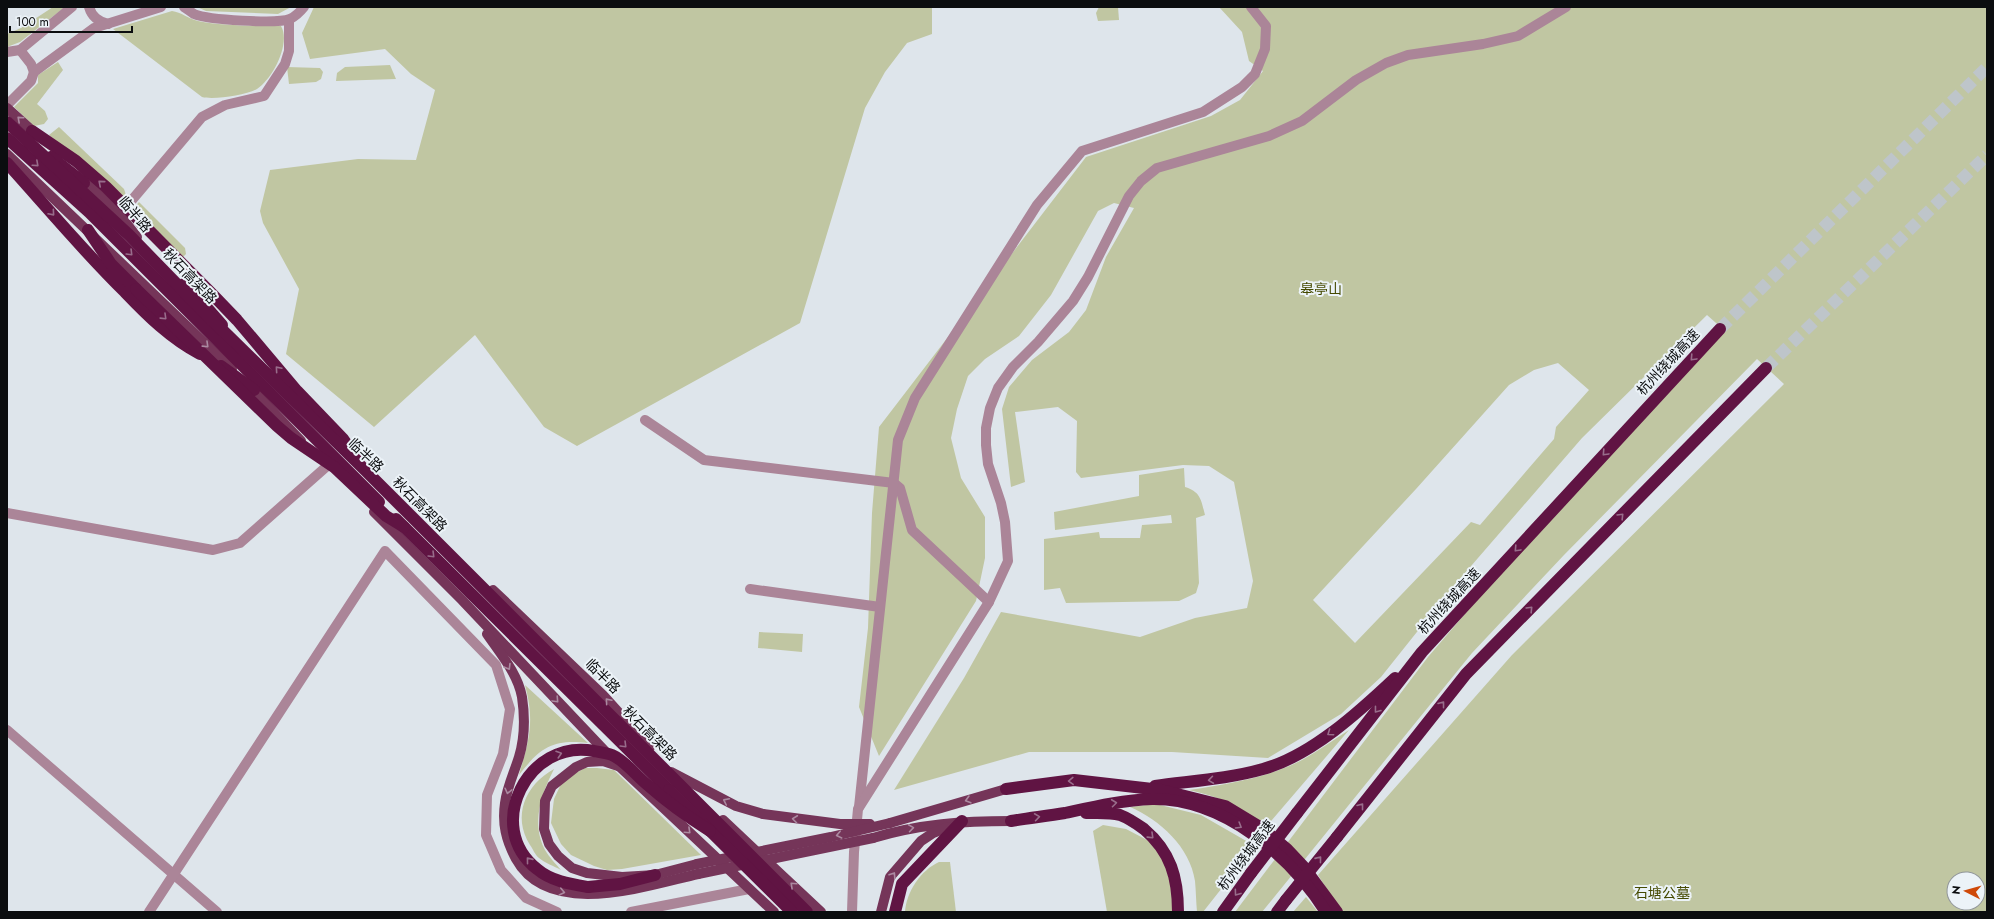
<svg xmlns="http://www.w3.org/2000/svg" width="1994" height="919" viewBox="0 0 1994 919" font-family="Jost,'Noto Sans SC',sans-serif">
	<style>
		.green { fill: #c0c6a2; fill-rule: evenodd }
		.lines { fill: none; stroke-linecap: round; stroke-linejoin: round }
		.highway-tunnel { stroke: #bec5ca; stroke-width: 12; stroke-dasharray: 12 6; stroke-linecap: butt }
		.minor { stroke: #ab8598; stroke-width: 10 }
		.major { stroke: #753559; stroke-width: 10 }
		.highway { stroke: #601443; stroke-width: 12 }
		.major-bridge { stroke: #753559; stroke-width: 10 }
		.highway-bridge { stroke: #601443; stroke-width: 12 }
		.oneway { stroke: #ab8aa1 }
		.oneway2 { stroke: #986d8b }
		.labels { text-anchor: middle; dominant-baseline: central; stroke-width: 4; stroke-linejoin: round; paint-order: stroke }
		.street-label { font-size: 14px; fill: #0b0d0f; stroke: #ecf3f8 }
		.park-label { font-size: 14px; fill: #454a01; stroke: #ecf3f8 }
	</style>
	<rect width="100%" height="100%" fill="#dee5eb"/>
	<g class="green">
		<path d="M53 7H65L20 42 7 47V34L21 28Z"/>
		<path d="M197 7H291L278 14 206 11Z"/>
		<path d="M314 7H932V34L907 43 885 72 865 108 800 323 577 446 544 427 475 335 374 427 286 354 299 289 263 223 260 211 270 170 358 159 416 160 435 90 411 74 385 49 310 59 302 33Z"/>
		<path d="M1099 7H1118L1119 20 1098 21 1096 13Z"/>
		<path d="M1219 7H1987V912H1341L1318 875 1512 655 1784 384 1757 359 1564 555 1472 653 1262 912H1235L1428 657 1519 551 1725 331 1707 315 1582 438 1452 588 1381 677 1341 714 1268 758 1172 752H1029L894 790 964 678 1001 612 1140 637 1195 618 1247 608 1253 581 1234 482 1209 466 1183 465 1081 478 1076 472 1077 421 1058 407 1015 412 1025 482 1011 487 1002 409 1009 387 1032 360 1069 332 1086 310 1106 257 1134 208 1114 203 1098 211 1051 295 1019 336 985 359 968 376 957 409 951 438 961 478 985 517V558L976 601 879 756 859 707 868 628 872 513 879 427 1086 157 1211 116 1240 100 1263 71 1249 61 1242 32ZM1558 363 1589 390 1556 427 1554 439 1480 525 1471 522 1355 643 1313 600 1416 489 1509 385 1534 370ZM1954 879H1978V903H1954Z"/>
		<path d="M172 11C181 12 189 19 198 21 222 26 256 26 281 26 291 43 273 79 257 89 246 95 214 100 202 97L113 29Z"/>
		<path d="M58 62 63 70 37 104 45 111 48 119 44 124 34 126 14 107 38 83V75Z"/>
		<path d="M390 65 396 79 336 81 337 73 345 67Z"/>
		<path d="M287 67 320 68 323 72 321 79 316 82 289 84Z"/>
		<path d="M59 127 124 189 126 195 122 200 49 135Z"/>
		<path d="M139 202 185 248 186 254 181 259 129 214Z"/>
		<path d="M1184 468 1185 487C1201 492 1201 500 1205 515L1196 518 1199 583 1196 593 1179 601 1066 603 1060 588 1044 590V539L1099 532 1100 538H1140L1142 525 1172 523 1171 515 1055 530 1054 512 1139 496V475Z"/>
		<path d="M759 632 803 634 802 652 758 648Z"/>
		<path d="M525 685 588 743C552 739 540 748 519 775 529 740 535 722 525 685Z"/>
		<path d="M1349 730 1266 827C1238 805 1223 798 1189 790 1227 784 1267 778 1302 760 1318 751 1333 740 1349 730Z"/>
		<path d="M585 768H597L614 770 701 855 622 869 607 870 594 866 571 855 561 844 551 823 554 799 561 784 572 775Z"/>
		<path d="M554 769C541 795 531 823 545 850 549 857 556 864 561 870 554 866 545 863 539 858 535 855 533 849 530 845 512 816 525 785 554 769Z"/>
		<path d="M1156 804 1201 815 1255 846 1203 912H1197C1196 902 1196 891 1195 881 1190 847 1160 820 1130 807Z"/>
		<path d="M1103 825 1126 829 1149 841 1163 858 1173 892V912H1107L1093 831Z"/>
		<path d="M939 862H950L956 912H905C906 892 921 870 939 862Z"/>
		<path d="M1306 897 1318 912H1293Z"/>
	</g>
	<g class="lines">
		<g class="highway-tunnel">
			<path d="M1720 329 1987 67"/>
			<path d="M1766 368 1987 155"/>
		</g>
		<g class="minor">
			<path d="M89 7C92 17 98 21 108 24"/>
			<path d="M184 7C187 9 191 12 194 14 208 20 277 24 290 19 296 16 300 12 304 7"/>
			<path d="M20 50 31 64 34 72"/>
			<path d="M7 52 20 50 72 7"/>
			<path d="M7 105 31 81 34 72 94 28 161 7"/>
			<path d="M121 213 202 117 225 105 264 96 285 64 289 51V20"/>
			<path d="M645 420 704 460 894 483 900 488 912 530 989 602"/>
			<path d="M7 513 213 550 240 543 326 467"/>
			<path d="M750 589 880 607"/>
			<path d="M7 730 217 912"/>
			<path d="M859 807 898 440 915 398 1037 205 1082 151 1203 112 1242 87 1255 74 1265 49 1266 26 1251 7"/>
			<path d="M149 912 385 551 496 665 510 709 503 754 487 795 486 835 501 870 526 898 557 912"/>
			<path d="M631 912 749 889"/>
			<path d="M852 912 854 852 858 809 989 602 1008 561 1005 522 1001 503 988 464 986 445V428L990 408 998 388 1013 367 1038 342 1073 301 1088 277 1129 196 1141 181 1157 168 1269 136 1302 121 1356 80 1386 63 1408 55 1483 44 1518 36 1566 7"/>
		</g>
		<g class="major">
			<path d="M7 108 38 136"/>
			<path d="M7 154 232 369"/>
			<path d="M80 176 120 215 137 237"/>
			<path d="M249 386 301 441"/>
			<path d="M374 512 462 600 619 766 774 912"/>
			<path d="M493 590 603 695 650 747"/>
			<path d="M487 634C500 653 518 674 522 697 525 717 525 737 519 757 514 773 507 787 505 803 502 824 506 840 516 859 549 919 645 886 698 874"/>
			<path d="M618 766 603 761 587 762 576 767 552 786 545 801 544 829 549 844 558 856 572 868 587 873 622 877 655 875 697 864"/>
			<path d="M671 772 736 806 763 814"/>
			<path d="M723 820 821 912"/>
			<path d="M890 823 1006 789"/>
			<path d="M873 838C919 824 964 821 1011 821"/>
			<path d="M881 912 890 877 921 841 933 833 948 827"/>
		</g>
		<g class="highway">
			<path d="M32 131 76 161 106 187 213 295 237 320 297 391 343 439 356 458"/>
			<path d="M7 138 89 212 379 502"/>
			<path d="M51 157 84 183"/>
			<path d="M7 163C46 206 83 251 125 292 148 316 170 338 200 354"/>
			<path d="M88 230 111 264 136 289"/>
			<path d="M185 283 222 325"/>
			<path d="M221 366 254 390"/>
			<path d="M396 519 669 790"/>
			<path d="M1155 786C1191 781 1228 779 1263 769 1311 756 1360 711 1395 678"/>
			<path d="M1006 789 1074 780 1161 790 1225 806 1263 829 1287 849 1303 866 1337 912"/>
			<path d="M1086 813C1096 813 1110 812 1120 815 1128 818 1137 824 1144 829 1171 852 1178 878 1178 912"/>
			<path d="M1297 813 1422 652 1720 329"/>
			<path d="M1011 821C1029 818 1047 816 1065 813 1093 807 1123 800 1152 799 1223 798 1290 855 1326 912"/>
			<path d="M1337 837 1466 674 1766 368"/>
			<path d="M588 887 620 884 655 875"/>
			<path d="M895 912 902 884 962 821"/>
			<path d="M1223 912 1251 873"/>
			<path d="M1277 912 1286 900"/>
		</g>
		<g class="major-bridge">
			<path d="M763 814 840 824H870"/>
			<path d="M697 864 831 837 890 823"/>
			<path d="M698 874 873 838"/>
		</g>
		<g class="highway-bridge">
			<path d="M7 122 129 235 201 309 365 470 807 912"/>
			<path d="M136 289 277 426 291 438 334 467 386 516 404 527"/>
			<path d="M669 790 792 912"/>
			<path d="M1251 873 1297 813"/>
			<path d="M588 887C570 884 551 881 537 869 483 827 528 738 594 751 600 752 607 753 612 755 626 761 637 777 649 786 668 803 688 817 710 831"/>
			<path d="M1286 900 1337 837"/>
		</g>
	</g>
	<defs><path id="oneway-chevron" d="M-2-3.5L2.5 0L-2 3.5" fill="none" stroke-width="1.6" stroke-linecap="round" stroke-linejoin="round"/></defs>
	<g class="oneway">
		<use href="#oneway-chevron" transform="translate(20 119) rotate(-138)"/>
		<use href="#oneway-chevron" transform="translate(206 345) rotate(44)"/>
		<use href="#oneway-chevron" transform="translate(508 667) rotate(59)"/>
		<use href="#oneway-chevron" transform="translate(556 700) rotate(47)"/>
		<use href="#oneway-chevron" transform="translate(608 701) rotate(-131)"/>
		<use href="#oneway-chevron" transform="translate(508 791) rotate(104)"/>
		<use href="#oneway-chevron" transform="translate(968 800) rotate(164)"/>
		<use href="#oneway-chevron" transform="translate(726 801) rotate(-154)"/>
		<use href="#oneway-chevron" transform="translate(795 819) rotate(-173)"/>
		<use href="#oneway-chevron" transform="translate(911 828) rotate(-8)"/>
		<use href="#oneway-chevron" transform="translate(688 831) rotate(43)"/>
		<use href="#oneway-chevron" transform="translate(839 835) rotate(167)"/>
		<use href="#oneway-chevron" transform="translate(893 875) rotate(-57)"/>
		<use href="#oneway-chevron" transform="translate(793 885) rotate(-137)"/>
		<use href="#oneway-chevron" transform="translate(562 892) rotate(13)"/>
	</g>
	<g class="oneway2">
		<use href="#oneway-chevron" transform="translate(36 164) rotate(42)"/>
		<use href="#oneway-chevron" transform="translate(101 183) rotate(-139)"/>
		<use href="#oneway-chevron" transform="translate(52 213) rotate(49)"/>
		<use href="#oneway-chevron" transform="translate(130 253) rotate(45)"/>
		<use href="#oneway-chevron" transform="translate(164 317) rotate(44)"/>
		<use href="#oneway-chevron" transform="translate(1693 358) rotate(133)"/>
		<use href="#oneway-chevron" transform="translate(278 369) rotate(-131)"/>
		<use href="#oneway-chevron" transform="translate(1605 453) rotate(133)"/>
		<use href="#oneway-chevron" transform="translate(1621 516) rotate(-46)"/>
		<use href="#oneway-chevron" transform="translate(1517 549) rotate(133)"/>
		<use href="#oneway-chevron" transform="translate(432 555) rotate(45)"/>
		<use href="#oneway-chevron" transform="translate(1530 609) rotate(-46)"/>
		<use href="#oneway-chevron" transform="translate(1442 704) rotate(-52)"/>
		<use href="#oneway-chevron" transform="translate(1377 710) rotate(128)"/>
		<use href="#oneway-chevron" transform="translate(1330 733) rotate(145)"/>
		<use href="#oneway-chevron" transform="translate(624 745) rotate(45)"/>
		<use href="#oneway-chevron" transform="translate(559 754) rotate(-18)"/>
		<use href="#oneway-chevron" transform="translate(1211 780) rotate(172)"/>
		<use href="#oneway-chevron" transform="translate(1071 781) rotate(178)"/>
		<use href="#oneway-chevron" transform="translate(1114 803) rotate(-7)"/>
		<use href="#oneway-chevron" transform="translate(1361 806) rotate(-52)"/>
		<use href="#oneway-chevron" transform="translate(1037 817) rotate(-8)"/>
		<use href="#oneway-chevron" transform="translate(1239 826) rotate(31)"/>
		<use href="#oneway-chevron" transform="translate(1151 836) rotate(44)"/>
		<use href="#oneway-chevron" transform="translate(1319 859) rotate(-51)"/>
		<use href="#oneway-chevron" transform="translate(529 860) rotate(-129)"/>
		<use href="#oneway-chevron" transform="translate(1237 893) rotate(126)"/>
	</g>
	<g class="labels">
		<g class="street-label">
			<text transform="translate(135 214) rotate(50)">临半路</text>
			<text transform="translate(190 276) rotate(46)">秋石高架路</text>
			<text transform="translate(1668 362) rotate(-47)">杭州绕城高速</text>
			<text transform="translate(366 455) rotate(43)">临半路</text>
			<text transform="translate(420 504) rotate(45)">秋石高架路</text>
			<text transform="translate(1449 601) rotate(-47)">杭州绕城高速</text>
			<text transform="translate(603 676) rotate(45)">临半路</text>
			<text transform="translate(650 733) rotate(45)">秋石高架路</text>
			<text transform="translate(1246 855) rotate(-53)">杭州绕城高速</text>
		</g>
		<g class="park-label">
			<text x="1321" y="289">皋亭山</text>
			<text x="1662" y="893">石塘公墓</text>
		</g>
	</g>
	<rect width="1994" height="919" fill="none" stroke="#0b0d0f" stroke-width="16"/>
	<g transform="translate(1966 891) rotate(276)"><circle r="19" fill="#ecf3f8" stroke="#92979b"/>
	<path d="M0-3L7 15L0 10L-7 15Z" fill="#cf4908"/>
	<text y="-6" font-size="11" font-weight="bold" text-anchor="middle" fill="#0b0d0f">N</text>
	</g>
	<path d="M10 26v6h122v-6" fill="none" stroke="#0b0d0f" stroke-width="2"/>
	<text x="16" y="26" font-size="12" fill="#0b0d0f" stroke="#ecf3f8" stroke-width="3" paint-order="stroke">100 m</text>
</svg>
